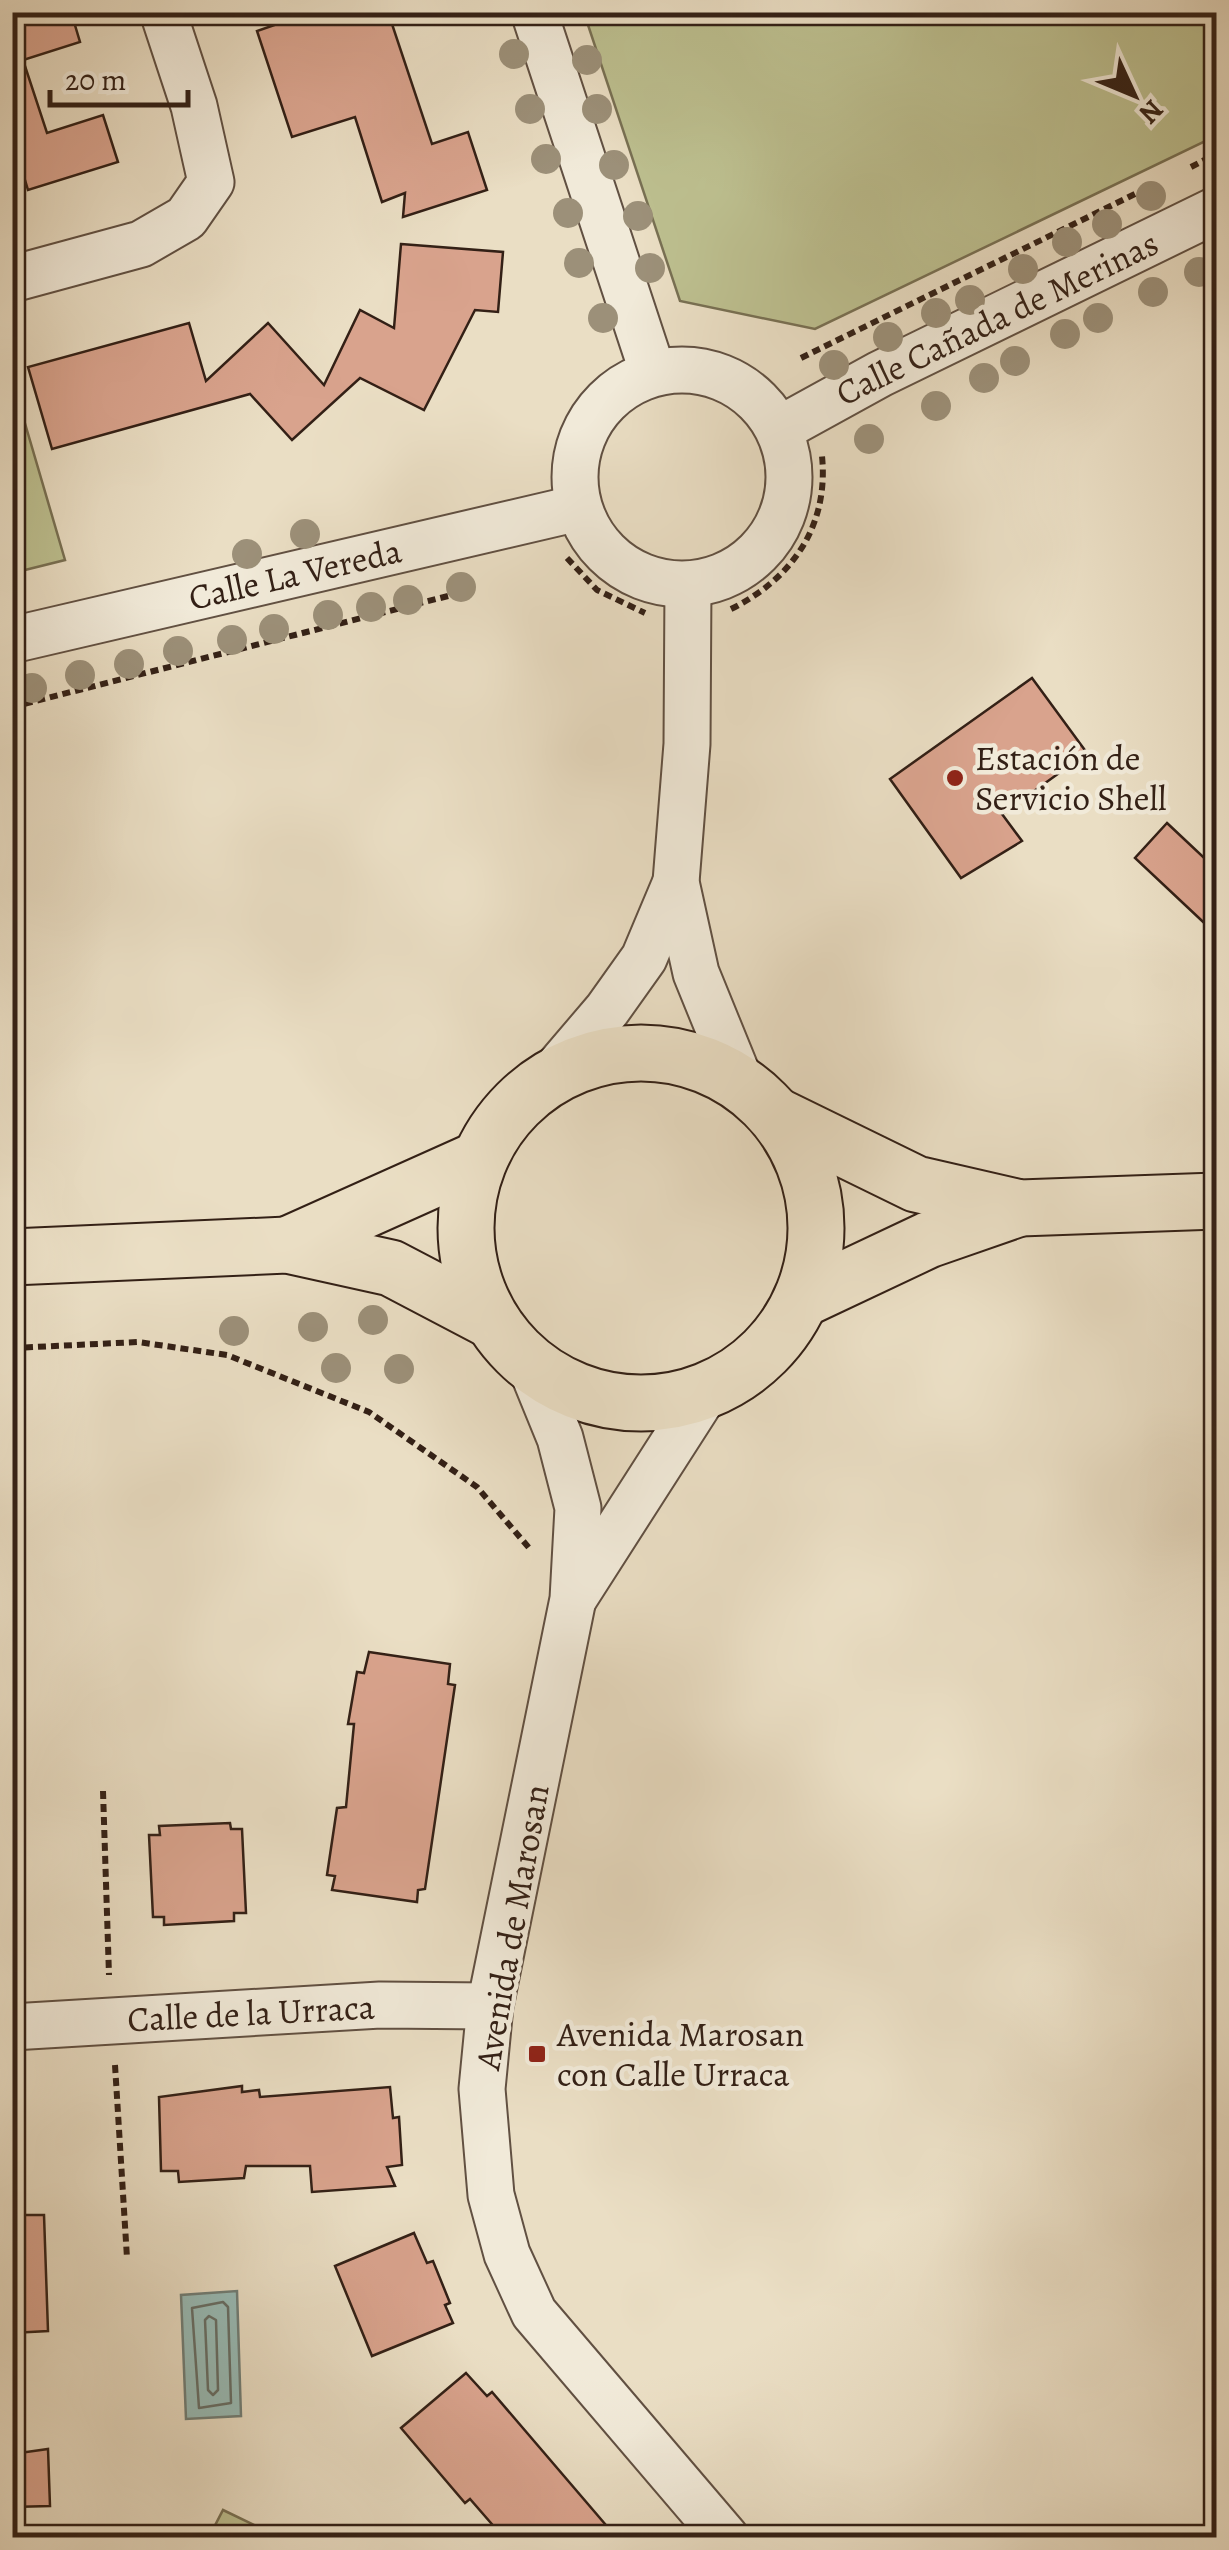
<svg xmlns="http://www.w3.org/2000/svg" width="1229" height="2550" viewBox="0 0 1229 2550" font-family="Alegreya,serif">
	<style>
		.green { fill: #bdc090; stroke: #787053; stroke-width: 2.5 }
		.water { fill: #98bcb7; stroke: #707e77; stroke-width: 2.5 }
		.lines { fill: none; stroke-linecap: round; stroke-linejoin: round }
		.shore { stroke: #666e66; stroke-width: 2.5 }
		.building { fill: #d9a38d; stroke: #332016; stroke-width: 2.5 }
		.street-casing { stroke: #615042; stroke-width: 49 }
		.primary-casing { stroke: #332016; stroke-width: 59 }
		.path { stroke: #332016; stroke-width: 6; stroke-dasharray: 8 5; stroke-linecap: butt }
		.street { stroke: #f1ead9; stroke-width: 45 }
		.primary { stroke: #eadec4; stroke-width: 55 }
		.tree { fill: #9c9079 }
		.poi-dot { fill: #8f2418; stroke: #f1ead9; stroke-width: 4 }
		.labels { text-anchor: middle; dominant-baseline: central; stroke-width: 9; stroke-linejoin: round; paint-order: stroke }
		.street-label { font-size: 35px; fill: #332016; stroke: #f1ead9 }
		.poi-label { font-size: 35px; fill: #332016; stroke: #f1ead9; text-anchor: start }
	</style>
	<rect width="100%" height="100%" fill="#eadec4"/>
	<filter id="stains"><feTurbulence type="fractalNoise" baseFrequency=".002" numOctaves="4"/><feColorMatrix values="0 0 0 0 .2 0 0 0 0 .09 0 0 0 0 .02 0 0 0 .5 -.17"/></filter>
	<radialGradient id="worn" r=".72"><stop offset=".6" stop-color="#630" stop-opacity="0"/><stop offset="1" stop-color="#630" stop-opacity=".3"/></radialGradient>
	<g class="green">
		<path d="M584 13H1216V136L815 329 680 301Z"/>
		<path d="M12 379 65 560 13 573H12Z"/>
		<path d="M223 2510 279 2537H209Z"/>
	</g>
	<path class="water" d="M237 2291 241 2416 186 2419 181 2295Z"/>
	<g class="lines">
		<g class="shore">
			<path d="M223 2302 228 2307 231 2403 199 2408 192 2308Z"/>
			<path d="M209 2316 216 2320 218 2390 213 2395 208 2390 205 2320Z"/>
		</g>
	</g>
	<g class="building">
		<path d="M12 12H71L80 42 23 60 47 133 103 115 118 162 28 190 22 170 12 173Z"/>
		<path d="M312 12H388L432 144 468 132 487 190 403 217 405 193 382 202 355 117 292 137 257 31Z"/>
		<path d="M401 244 503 252 498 312 475 310 424 410 360 378 292 440 250 394 52 449 28 367 189 323 206 381 268 323 324 385 360 310 394 328Z"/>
		<path d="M1032 678 1087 753 1002 814 1022 841 961 878 890 779Z"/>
		<path d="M1167 823 1216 869V934L1135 858Z"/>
		<path d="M369 1652 450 1664 448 1684 455 1685 425 1889 418 1890 417 1902 332 1890 335 1876 327 1875 337 1808 346 1807 354 1724H348L357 1672 364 1673Z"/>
		<path d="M230 1823 231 1829H242L246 1913H234V1921L164 1925V1917H153L149 1835H160L159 1826Z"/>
		<path d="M242 2086V2092L259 2090 260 2097 390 2087 393 2118 399 2117 402 2165 387 2167 395 2186 312 2192 310 2166H246L244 2178 179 2182 178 2171H161L159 2097Z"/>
		<path d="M12 2215H44L48 2331 12 2333Z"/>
		<path d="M414 2233 427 2263 433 2261 450 2303 445 2305 453 2323 372 2356 335 2266Z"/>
		<path d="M466 2373 487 2396 492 2392 617 2538H504L470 2499 465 2503 401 2428Z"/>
		<path d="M48 2449 50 2506 12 2507V2454Z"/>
	</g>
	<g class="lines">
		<defs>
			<g id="street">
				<path d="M534 12 653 373"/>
				<path d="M12 279 141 244 186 218 211 182 194 106 163 12"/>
				<circle cx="682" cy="477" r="107"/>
				<path d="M780 429 880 374 1216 210"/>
				<path d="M688 585 687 744 676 882 696 973 740 1081"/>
				<path d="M12 640 578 508"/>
				<path d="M549 1078 607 1010 644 958 676 882"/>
				<path d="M531 1367 560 1438 578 1508 573 1599 490 2006 482 2089 491 2195 507 2254 534 2313 726 2538"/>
				<path d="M574 1598 706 1392"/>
				<path d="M12 2027 380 2005 490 2006"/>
			</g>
			<g id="primary">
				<circle cx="641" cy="1228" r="175"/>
				<path d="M779 1117 916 1184 1020 1208 1216 1201"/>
				<path d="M287 1245 479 1159"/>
				<path d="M12 1257 287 1245 391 1268 490 1320"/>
				<path d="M803 1299 928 1240 1020 1208"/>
			</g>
		</defs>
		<use href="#street" class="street-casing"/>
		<use href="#primary" class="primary-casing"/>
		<g class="path">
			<path d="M1191 167 1216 154"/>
			<path d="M801 358 1139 192"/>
			<path d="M567 558 597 590 645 613"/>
			<path d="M731 609C792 579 829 526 822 456"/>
			<path d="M12 707 456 594 453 583"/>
			<path d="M12 1348 138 1342 227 1355 369 1412 477 1487 530 1549"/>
			<path d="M103 1791 109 1975"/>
			<path d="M115 2065 127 2258"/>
		</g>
		<use href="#street" class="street"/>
		<use href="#primary" class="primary"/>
	</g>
	<g class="tree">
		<circle cx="514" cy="54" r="15"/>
		<circle cx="587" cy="60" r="15"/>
		<circle cx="530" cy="109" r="15"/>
		<circle cx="597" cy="109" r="15"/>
		<circle cx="546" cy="159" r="15"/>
		<circle cx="614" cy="165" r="15"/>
		<circle cx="1151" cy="196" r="15"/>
		<circle cx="568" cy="213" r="15"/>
		<circle cx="638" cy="216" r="15"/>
		<circle cx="1107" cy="224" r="15"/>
		<circle cx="1067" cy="242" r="15"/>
		<circle cx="579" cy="263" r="15"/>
		<circle cx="650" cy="268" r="15"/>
		<circle cx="1023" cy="269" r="15"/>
		<circle cx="1199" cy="272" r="15"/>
		<circle cx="1153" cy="292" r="15"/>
		<circle cx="970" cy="300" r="15"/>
		<circle cx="936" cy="313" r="15"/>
		<circle cx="603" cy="318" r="15"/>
		<circle cx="1098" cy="318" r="15"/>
		<circle cx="1065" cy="334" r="15"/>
		<circle cx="888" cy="337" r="15"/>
		<circle cx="1015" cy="361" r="15"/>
		<circle cx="834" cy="365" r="15"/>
		<circle cx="984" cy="378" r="15"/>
		<circle cx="936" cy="406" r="15"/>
		<circle cx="869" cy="439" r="15"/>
		<circle cx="305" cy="534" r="15"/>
		<circle cx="247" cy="554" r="15"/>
		<circle cx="461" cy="587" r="15"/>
		<circle cx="408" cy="600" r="15"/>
		<circle cx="371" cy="607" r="15"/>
		<circle cx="328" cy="615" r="15"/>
		<circle cx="274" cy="629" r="15"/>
		<circle cx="232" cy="640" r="15"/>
		<circle cx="178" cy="651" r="15"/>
		<circle cx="129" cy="664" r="15"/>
		<circle cx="80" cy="675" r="15"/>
		<circle cx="32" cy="688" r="15"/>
		<circle cx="373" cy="1320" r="15"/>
		<circle cx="313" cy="1327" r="15"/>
		<circle cx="234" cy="1331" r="15"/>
		<circle cx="336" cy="1368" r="15"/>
		<circle cx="399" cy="1369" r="15"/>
	</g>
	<g class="poi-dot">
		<circle cx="955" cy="778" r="10"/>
		<rect x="527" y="2044" width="20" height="20" rx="5"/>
	</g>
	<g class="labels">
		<g class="street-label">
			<text transform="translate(997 318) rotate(-26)">Calle Cañada de Merinas</text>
			<text transform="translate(295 574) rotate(-13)">Calle La Vereda</text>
			<text transform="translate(512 1927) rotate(-80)">Avenida de Marosan</text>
			<text transform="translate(251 2013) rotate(-3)">Calle de la Urraca</text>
		</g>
		<g class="poi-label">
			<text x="975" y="758">Estación de<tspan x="975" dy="40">Servicio Shell</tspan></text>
			<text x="557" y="2034">Avenida Marosan<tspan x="557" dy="40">con Calle Urraca</tspan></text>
		</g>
	</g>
	<rect width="1229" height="2550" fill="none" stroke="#eadec4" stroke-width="50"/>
	<rect x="15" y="15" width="1199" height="2520" fill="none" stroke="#332016" stroke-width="5"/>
	<rect x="25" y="25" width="1179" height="2500" fill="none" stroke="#332016" stroke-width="2.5"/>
	<g transform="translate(1134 95) rotate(134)" stroke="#f1ead9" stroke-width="8" paint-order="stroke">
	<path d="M0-8L18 38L0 25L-18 38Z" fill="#332016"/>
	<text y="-15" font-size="28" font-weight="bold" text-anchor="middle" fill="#332016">N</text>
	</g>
	<path d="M50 90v15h138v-15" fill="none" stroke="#332016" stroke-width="5"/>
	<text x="65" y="90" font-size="30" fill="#332016" stroke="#f1ead9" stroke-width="8" paint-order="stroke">20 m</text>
	<rect width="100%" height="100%" filter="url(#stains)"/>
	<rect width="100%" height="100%" fill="url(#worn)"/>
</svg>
